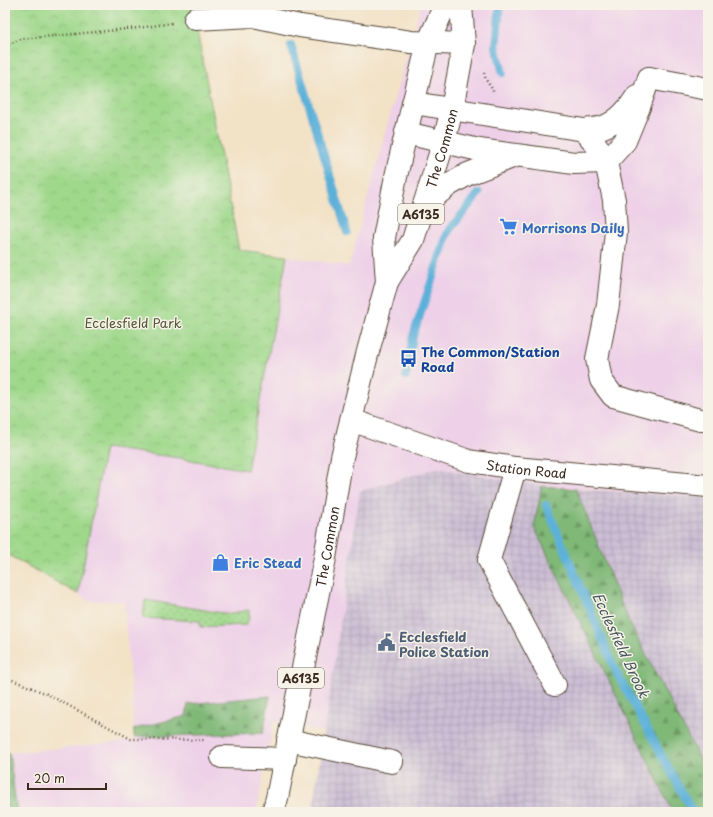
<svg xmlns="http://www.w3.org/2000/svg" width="713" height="817" viewBox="0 0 713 817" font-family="'Playpen Sans',sans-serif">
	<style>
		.built { fill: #eed0e8 }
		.industrial { fill: url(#industrial-grid) }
		.grass { fill: url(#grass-dots); stroke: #6d8154 }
		.forest { fill: url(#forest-firs); stroke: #5d714a }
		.park { fill: url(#park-crowns); stroke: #6d8154 }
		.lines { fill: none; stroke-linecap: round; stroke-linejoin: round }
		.stream { stroke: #5db1d9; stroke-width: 8 }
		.minor-casing { stroke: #564637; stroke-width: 24 }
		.major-casing { stroke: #564637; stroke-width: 24 }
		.path { stroke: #564637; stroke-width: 2.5; stroke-dasharray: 1 3; stroke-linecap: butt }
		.minor { stroke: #fff; stroke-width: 22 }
		.major { stroke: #fff; stroke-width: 22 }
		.labels { text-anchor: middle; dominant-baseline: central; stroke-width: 3; stroke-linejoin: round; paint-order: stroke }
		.shield { fill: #f7f3e8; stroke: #73665b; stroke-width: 1 }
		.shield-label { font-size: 12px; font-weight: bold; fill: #3b2a1e }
		.street-label { font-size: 13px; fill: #3b2a1e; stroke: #f7f3e8 }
		.shop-label { font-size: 13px; font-weight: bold; fill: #366cbe; stroke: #f7f3e8; text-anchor: start }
		.park-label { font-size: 13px; fill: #545639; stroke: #f7f3e8 }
		.transit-label { font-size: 13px; font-weight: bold; fill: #164399; stroke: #f7f3e8; text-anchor: start }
		.service-label { font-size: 13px; font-weight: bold; fill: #4e5e75; stroke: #f7f3e8; text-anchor: start }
		.water-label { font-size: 14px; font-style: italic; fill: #47595f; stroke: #f7f3e8 }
	</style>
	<defs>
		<pattern id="industrial-grid" width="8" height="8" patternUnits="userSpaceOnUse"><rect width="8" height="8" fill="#ccbed4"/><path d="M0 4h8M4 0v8" fill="none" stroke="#b0a3b6"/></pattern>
		<pattern id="grass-dots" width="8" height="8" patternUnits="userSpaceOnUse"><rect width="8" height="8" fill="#9fd88b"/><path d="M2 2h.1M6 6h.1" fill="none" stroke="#8aba78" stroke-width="1.8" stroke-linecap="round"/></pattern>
		<pattern id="forest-firs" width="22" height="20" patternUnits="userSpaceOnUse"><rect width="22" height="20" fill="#7fb877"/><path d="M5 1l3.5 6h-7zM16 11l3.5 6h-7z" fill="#699661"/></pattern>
		<pattern id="park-crowns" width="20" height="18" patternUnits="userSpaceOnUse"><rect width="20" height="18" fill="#9fd88b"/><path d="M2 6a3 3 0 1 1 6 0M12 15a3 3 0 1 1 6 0" fill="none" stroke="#8aba78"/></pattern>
	</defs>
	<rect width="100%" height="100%" fill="#f7f3e8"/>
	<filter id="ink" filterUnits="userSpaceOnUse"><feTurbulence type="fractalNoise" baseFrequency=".025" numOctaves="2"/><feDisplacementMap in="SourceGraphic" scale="8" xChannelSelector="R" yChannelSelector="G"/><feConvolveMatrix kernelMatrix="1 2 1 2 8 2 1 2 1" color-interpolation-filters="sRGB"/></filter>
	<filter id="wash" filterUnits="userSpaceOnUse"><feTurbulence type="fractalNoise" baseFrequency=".012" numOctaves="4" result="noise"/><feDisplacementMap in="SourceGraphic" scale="16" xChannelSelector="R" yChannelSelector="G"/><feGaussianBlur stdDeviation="0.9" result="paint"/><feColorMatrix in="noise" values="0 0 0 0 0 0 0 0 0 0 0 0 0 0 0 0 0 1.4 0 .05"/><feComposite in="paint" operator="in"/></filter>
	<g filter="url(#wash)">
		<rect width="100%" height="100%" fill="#f2e2c6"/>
		<path class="built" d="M421 5H708V497L542 486 437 468 361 491 324 732 274 721 256 812H17L9 753 135 741 124 601H88L78 594 105 448 180 458 247 470 287 256 349 266 412 35Z"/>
		<g class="industrial">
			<path d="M437 468 542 486 534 527 673 812H312L360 491Z"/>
			<path d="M576 489 708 497V775L628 620Z"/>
		</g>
		<path class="grass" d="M145 600 228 614 249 610V618L246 625 200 627V621L143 618Z"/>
		<g class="forest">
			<path d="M542 486 576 489 628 620 708 775V812H673L534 527Z"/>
			<path d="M270 696 263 733 134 737V729L186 716 188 704Z"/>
			<path d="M9 753 17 812H5V754Z"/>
		</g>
		<path class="park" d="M5 5H192L239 250 287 256 247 470 180 458 105 448 78 594 5 553Z"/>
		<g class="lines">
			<g class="stream">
				<path d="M500 5 496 46 503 73"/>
				<path d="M291 45 347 232"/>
				<path d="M406 376 413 336 448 232 479 193"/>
				<path d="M546 505 616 672 693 812"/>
			</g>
		</g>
	</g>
	<g filter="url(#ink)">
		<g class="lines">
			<defs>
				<g id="minor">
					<path d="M195 19 253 16 300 26 411 42 464 44"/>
					<path d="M649 78 708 89"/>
					<path d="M413 103 584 130C590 129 597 129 603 127 617 122 630 108 637 96"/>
					<path d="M584 130 595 143 606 162 614 200 616 232 608 305 597 359 601 380 613 396 700 420H708"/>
					<path d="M406 133 479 150 516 155 574 163 606 162 625 141 639 107 649 78"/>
					<path d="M424 205 449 185 468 174 515 156"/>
					<path id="s1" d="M351 420 469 461 515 468 708 486"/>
					<path d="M515 468 489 560 555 685"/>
					<path d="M288 740 392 762"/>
					<path d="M222 757 285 759"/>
				</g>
				<g id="major">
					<path d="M387 282 384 238 395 181 406 133 428 43 445 5"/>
					<path id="s2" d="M273 812 277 798 325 558 342 457 367 355 387 282 413 240 444 141 452 109 464 44 461 5"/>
				</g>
			</defs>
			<use href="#minor" class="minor-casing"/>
			<use href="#major" class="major-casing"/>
			<g class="path">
				<path d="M5 46 21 39 138 28 172 23"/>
				<path d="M484 73 486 80 493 90V92"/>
				<path d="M5 677 47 694 131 739 204 740"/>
			</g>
			<use href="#minor" class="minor"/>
			<use href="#major" class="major"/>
		</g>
	</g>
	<defs>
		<symbol id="supermarket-bare" viewBox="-9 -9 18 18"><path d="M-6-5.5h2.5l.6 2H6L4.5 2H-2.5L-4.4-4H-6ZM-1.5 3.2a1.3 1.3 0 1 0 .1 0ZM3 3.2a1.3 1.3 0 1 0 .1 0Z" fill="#3f7fe0" stroke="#f7f3e8" stroke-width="2.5" paint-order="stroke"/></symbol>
		<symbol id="bus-bare" viewBox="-9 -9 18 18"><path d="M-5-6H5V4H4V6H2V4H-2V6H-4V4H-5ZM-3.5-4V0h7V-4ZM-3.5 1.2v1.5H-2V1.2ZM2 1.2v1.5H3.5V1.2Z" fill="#1a4fb4" stroke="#f7f3e8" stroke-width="2.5" paint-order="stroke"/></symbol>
		<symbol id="shop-bare" viewBox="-9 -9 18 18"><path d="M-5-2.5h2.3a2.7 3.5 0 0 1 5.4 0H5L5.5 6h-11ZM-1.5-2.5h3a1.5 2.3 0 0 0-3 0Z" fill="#3f7fe0" stroke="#f7f3e8" stroke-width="2.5" paint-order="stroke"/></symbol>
		<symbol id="civic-bare" viewBox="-9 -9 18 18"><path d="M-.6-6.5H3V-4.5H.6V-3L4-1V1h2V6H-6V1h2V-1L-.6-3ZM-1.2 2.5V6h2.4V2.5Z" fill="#5c6f8a" stroke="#f7f3e8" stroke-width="2.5" paint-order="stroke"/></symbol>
	</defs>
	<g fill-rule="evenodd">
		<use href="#supermarket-bare" x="496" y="214" width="25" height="25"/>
		<use href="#bus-bare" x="396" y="346" width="25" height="25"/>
		<use href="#shop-bare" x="208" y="550" width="25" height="25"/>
		<use href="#civic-bare" x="374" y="630" width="25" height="25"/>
	</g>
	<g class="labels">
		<g class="shield">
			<rect x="398" y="204" width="46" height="20" rx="3"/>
			<rect x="278" y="668" width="46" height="20" rx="3"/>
		</g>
		<g class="shield-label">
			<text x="421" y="214">A6135</text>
			<text x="301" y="678">A6135</text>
		</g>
		<g class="street-label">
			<text stroke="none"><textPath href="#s2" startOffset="688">The Common</textPath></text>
			<text stroke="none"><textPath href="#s1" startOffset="183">Station Road</textPath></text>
			<text stroke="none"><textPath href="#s2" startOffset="271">The Common</textPath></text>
		</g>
		<g class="shop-label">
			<text x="522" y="227">Morrisons Daily</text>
			<text x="234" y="562">Eric Stead</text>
		</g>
		<g class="park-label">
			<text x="133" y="322">Ecclesfield Park</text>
		</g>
		<g class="transit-label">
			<text x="421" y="351">The Common/Station<tspan x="421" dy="15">Road</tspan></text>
		</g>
		<g class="service-label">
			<text x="399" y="636">Ecclesfield<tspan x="399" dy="15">Police Station</tspan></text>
		</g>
		<g class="water-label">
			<text transform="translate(621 645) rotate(65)">Ecclesfield Brook</text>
		</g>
	</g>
	<rect width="713" height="817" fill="none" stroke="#f7f3e8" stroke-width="20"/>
	<path d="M28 783v6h78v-6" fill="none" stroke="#3b2a1e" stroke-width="2"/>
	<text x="34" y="783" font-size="12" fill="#3b2a1e" stroke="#f7f3e8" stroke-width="3" paint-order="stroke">20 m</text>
</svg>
